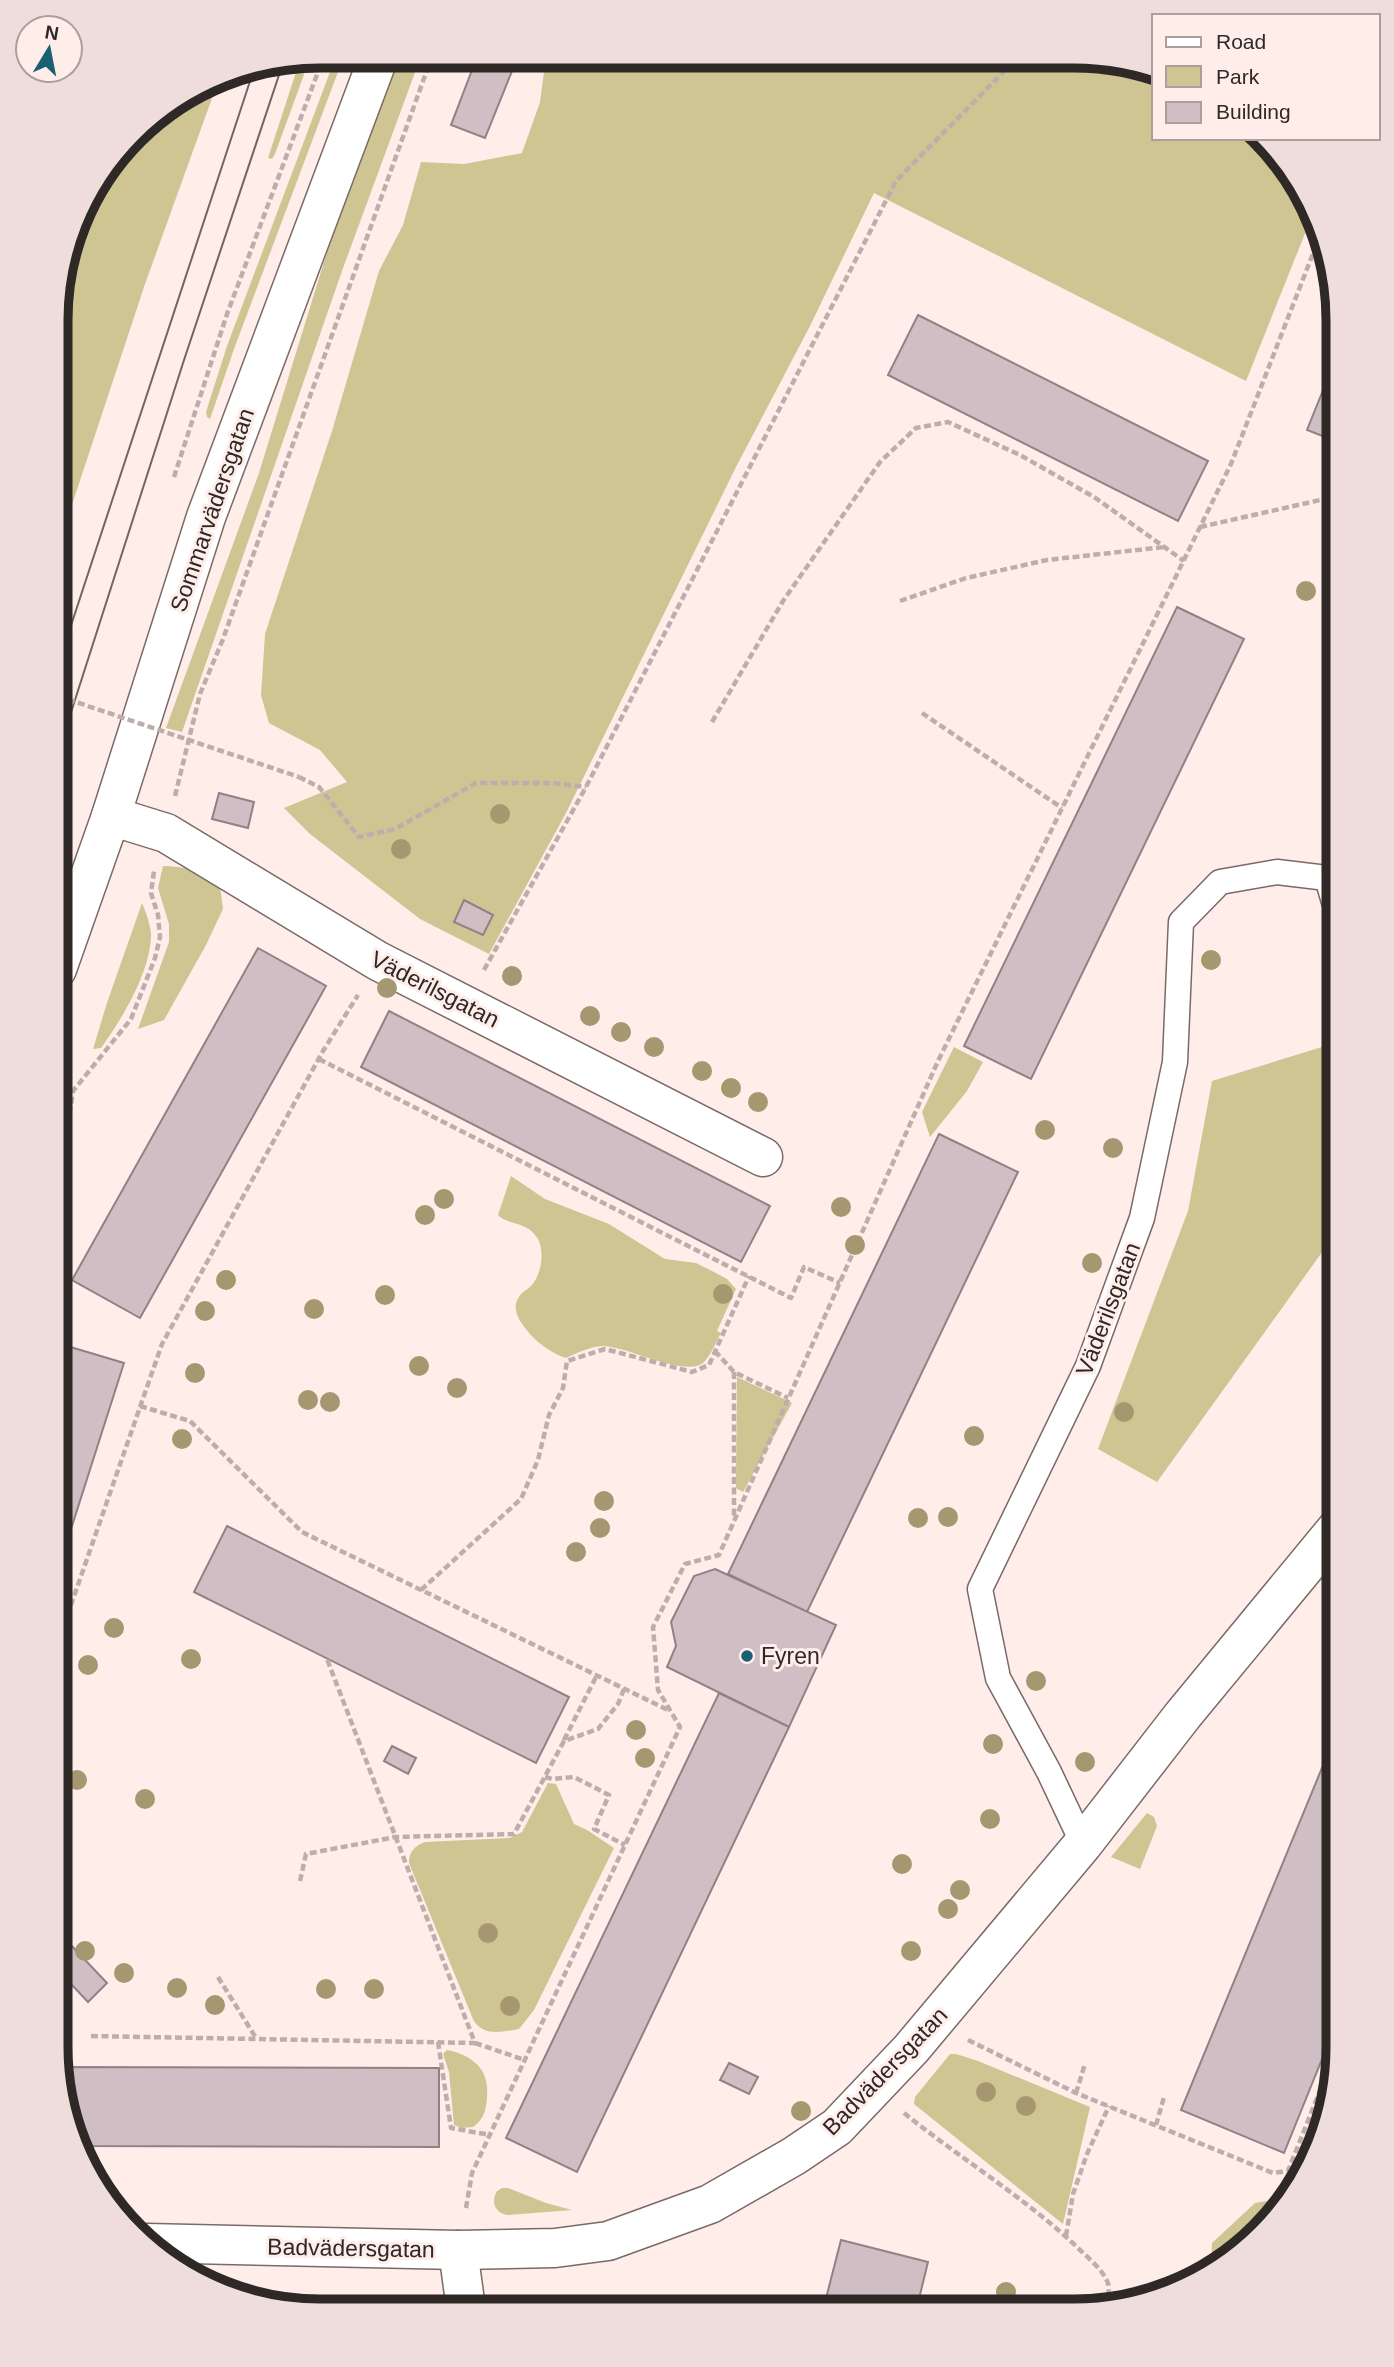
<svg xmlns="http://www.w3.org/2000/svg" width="1394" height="2367" viewBox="0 0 1394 2367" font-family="Arial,sans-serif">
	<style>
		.green { fill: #cec592 }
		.building { fill: #cfbfc4; stroke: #918186; stroke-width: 2 }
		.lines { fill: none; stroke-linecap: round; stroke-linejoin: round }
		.service-casing { stroke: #796a67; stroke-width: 27 }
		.minor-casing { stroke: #796a67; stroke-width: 41 }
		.tertiary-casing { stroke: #796a67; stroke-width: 41 }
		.path { stroke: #bdaeac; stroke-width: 4.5; stroke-dasharray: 7 3.5; stroke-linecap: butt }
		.service { stroke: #fff; stroke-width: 24 }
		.minor { stroke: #fff; stroke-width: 38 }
		.tertiary { stroke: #fff; stroke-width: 38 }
		.tram { stroke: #706664; stroke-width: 2 }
		.path-bridge { stroke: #bdaeac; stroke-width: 4.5; stroke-dasharray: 7 3.5; stroke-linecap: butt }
		.tree { fill: #a59870 }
		.poi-dot { fill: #1a6071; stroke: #ffedea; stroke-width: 2.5 }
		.labels { text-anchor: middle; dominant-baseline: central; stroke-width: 6; stroke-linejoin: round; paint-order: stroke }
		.street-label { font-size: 23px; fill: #2e2827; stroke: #ffedea }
		.poi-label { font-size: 23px; fill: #2e2827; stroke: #ffedea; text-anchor: start }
		.rim { fill: none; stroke: #2e2827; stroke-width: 9 }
	</style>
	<rect width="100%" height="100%" fill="#ffedea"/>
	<g class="green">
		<path d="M336 56H344L234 349 210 419 207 417 206 412 227 346Z"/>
		<path d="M396 56H421L342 271 182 732 166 728 259 473 344 197Z"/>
		<path d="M546 57 1109 58 1154 70V138H1263L1284 160 1314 211 1246 381 874 193 810 326 736 467 566 813 489 954 420 919 310 834 284 808 347 782 320 750 269 723 261 695 265 634 332 431 379 271 403 225 421 162 464 164 522 153 540 102Z"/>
		<path d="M310 58 275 154 272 159 268 158 300 60Z"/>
		<path d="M220 76 145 284 58 547V286L83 203 146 122Z"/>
		<path d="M163 866C183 866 200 871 219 879L223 909 206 945 164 1020 138 1029 169 942V924L158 888Z"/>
		<path d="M142 903C146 912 150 924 151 934 151 971 122 1019 101 1048L93 1049 107 1003Z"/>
		<path d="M1338 1042V1230L1157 1482 1098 1449 1188 1211 1212 1081Z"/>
		<path d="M954 1047 983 1062 967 1091 930 1137 922 1112Z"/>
		<path d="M511 1176 545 1199 609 1224 665 1259 696 1263 714 1272 727 1279 736 1289 717 1331 721 1333C716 1342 711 1355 704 1362 687 1379 625 1345 602 1346 589 1347 577 1353 566 1358 553 1354 539 1344 530 1334 519 1321 508 1307 523 1292 526 1290 529 1288 532 1285 541 1274 545 1253 538 1239 528 1221 507 1225 498 1215Z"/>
		<path d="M737 1377 792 1403 743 1492 736 1488Z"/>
		<path d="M548 1783 556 1784 574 1824 587 1830 614 1848 534 2010 519 2029C502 2032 482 2037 473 2019L409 1863C409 1851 415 1846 425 1842L510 1838 522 1832Z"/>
		<path d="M1147 1813 1154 1817 1157 1826 1140 1869 1111 1857Z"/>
		<path d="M447 2050C473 2055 490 2070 487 2097 486 2110 484 2119 473 2127L462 2128 454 2125 449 2072 443 2054Z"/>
		<path d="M950 2054H956L978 2061 1090 2107 1063 2224 914 2104 915 2097Z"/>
		<path d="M502 2188H508L546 2203 572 2210 507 2215C494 2212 491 2202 497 2191Z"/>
		<path d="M1289 2197C1274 2225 1239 2254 1211 2270L1212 2243 1255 2203Z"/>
	</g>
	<g class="building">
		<path d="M477 57 512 71 485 138 451 125Z"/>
		<path d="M918 315 1208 461 1178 521 888 375Z"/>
		<path d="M1338 353V442L1307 430Z"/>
		<path d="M1177 607 1244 639 1031 1079 964 1046Z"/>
		<path d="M219 793 254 802 248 828 212 819Z"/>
		<path d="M464 900 493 915 483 935 454 922Z"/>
		<path d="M258 948 326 986 140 1318 72 1280Z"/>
		<path d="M389 1011 770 1206 741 1262 361 1067Z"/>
		<path d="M939 1134 1018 1172 807 1612 728 1574Z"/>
		<path d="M57 1343 124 1363 57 1573Z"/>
		<path d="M227 1526 569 1697 536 1763 194 1592Z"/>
		<path d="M715 1569 836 1625 789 1727 667 1667 676 1646 671 1622 694 1576Z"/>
		<path d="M719 1693 789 1727 577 2172 506 2138Z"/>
		<path d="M1338 1729 1337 2022 1284 2153 1181 2110Z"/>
		<path d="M392 1746 416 1758 408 1774 384 1761Z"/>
		<path d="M69 1943 107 1983 88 2002 56 1968V1956Z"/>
		<path d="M729 2063 758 2077 749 2094 720 2080Z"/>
		<path d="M60 2067 439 2068V2147L76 2146Z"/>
		<path d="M841 2240 928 2262 916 2311 823 2310Z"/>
	</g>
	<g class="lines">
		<defs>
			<path id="service" d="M1083 1844 1049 1772 998 1678 980 1589 1088 1366 1142 1218 1175 1062 1181 922 1220 882 1277 872 1327 878 1334 902"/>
			<g id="minor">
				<path d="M111 816 166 833 378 961 763 1157"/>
				<path d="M146 2243 458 2250 555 2248 608 2241 710 2204 794 2156 837 2127 911 2049 1083 1844 1183 1715 1338 1527"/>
				<path d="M458 2250 466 2309"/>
			</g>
			<path id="tertiary" d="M57 969 111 816 206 517 379 56"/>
		</defs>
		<use href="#service" class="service-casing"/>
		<use href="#minor" class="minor-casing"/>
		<use href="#tertiary" class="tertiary-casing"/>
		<g class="path">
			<path d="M174 477 227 314 324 56"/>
			<path d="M1200 527 1338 496"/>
			<path d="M900 601 966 578 1047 560 1164 547"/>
			<path d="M922 713 1062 808"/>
			<path d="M712 722 783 601 880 462 916 428 948 422 1020 455 1094 497 1184 561"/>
			<path d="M299 777 319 787 359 837 395 829 476 783H553L586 787"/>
			<path d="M175 796 200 694 223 639 432 56"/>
			<path d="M484 970 586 787 896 181 1017 58"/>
			<path d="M319 1059 791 1298 804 1267 840 1283"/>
			<path d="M57 1197 73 1091 131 1019 155 958 160 937 158 915 151 893 154 871"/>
			<path d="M715 1351 734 1372 788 1398"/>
			<path d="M734 1372V1518"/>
			<path d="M140 1406 190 1421 302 1532 670 1711"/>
			<path d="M421 1590 521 1499 538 1460 549 1415 563 1388 567 1361 605 1349 692 1372 709 1365 749 1276"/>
			<path d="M57 1645 162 1344 323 1051 358 995"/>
			<path d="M564 1740 597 1675"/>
			<path d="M545 1777 552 1779 574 1777 609 1795 594 1829 625 1845"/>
			<path d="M300 1881 306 1854 395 1837 514 1834 564 1741 598 1729 618 1704 624 1689"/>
			<path d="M218 1977 256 2038"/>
			<path d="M91 2036 475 2043 327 1659"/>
			<path d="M968 2040 1076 2093 1273 2173 1288 2171 1337 2048"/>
			<path d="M438 2042 451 2128 490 2135"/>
			<path d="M475 2043 525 2060"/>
			<path d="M1076 2093 1085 2064"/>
			<path d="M904 2113C961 2159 1024 2197 1077 2247 1087 2257 1100 2267 1106 2279 1111 2287 1108 2296 1106 2305"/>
			<path d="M1156 2125 1164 2097"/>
			<path d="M1289 2171 1306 2167"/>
			<path d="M466 2208 472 2173 680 1727 658 1690 653 1627 685 1564 719 1555 938 1061 1231 464 1321 233"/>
			<path d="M1066 2236 1073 2194 1087 2154 1109 2106"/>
		</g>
		<use href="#service" class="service"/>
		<use href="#minor" class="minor"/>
		<use href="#tertiary" class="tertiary"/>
		<g class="tram">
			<path d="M58 665 254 69"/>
			<path d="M58 753 184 360 283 63"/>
		</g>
		<path class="path-bridge" d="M58 696 299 777"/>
	</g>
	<g class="tree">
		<circle cx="1306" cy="591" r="10"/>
		<circle cx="500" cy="814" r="10"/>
		<circle cx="401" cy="849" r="10"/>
		<circle cx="1211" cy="960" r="10"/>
		<circle cx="512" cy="976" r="10"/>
		<circle cx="387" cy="988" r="10"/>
		<circle cx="590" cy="1016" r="10"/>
		<circle cx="621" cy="1032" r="10"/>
		<circle cx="654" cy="1047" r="10"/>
		<circle cx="702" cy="1071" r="10"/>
		<circle cx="731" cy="1088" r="10"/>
		<circle cx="758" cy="1102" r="10"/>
		<circle cx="1045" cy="1130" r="10"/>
		<circle cx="1113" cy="1148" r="10"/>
		<circle cx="444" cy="1199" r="10"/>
		<circle cx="841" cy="1207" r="10"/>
		<circle cx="425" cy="1215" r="10"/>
		<circle cx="855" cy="1245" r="10"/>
		<circle cx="1092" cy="1263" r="10"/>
		<circle cx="226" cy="1280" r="10"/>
		<circle cx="723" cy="1294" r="10"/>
		<circle cx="385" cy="1295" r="10"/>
		<circle cx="314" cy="1309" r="10"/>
		<circle cx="205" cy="1311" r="10"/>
		<circle cx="419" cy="1366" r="10"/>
		<circle cx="195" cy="1373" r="10"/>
		<circle cx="457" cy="1388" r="10"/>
		<circle cx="308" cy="1400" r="10"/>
		<circle cx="330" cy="1402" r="10"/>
		<circle cx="1124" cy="1412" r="10"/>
		<circle cx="974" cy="1436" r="10"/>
		<circle cx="182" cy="1439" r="10"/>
		<circle cx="604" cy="1501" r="10"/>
		<circle cx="948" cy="1517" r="10"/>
		<circle cx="918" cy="1518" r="10"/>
		<circle cx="600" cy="1528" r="10"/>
		<circle cx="576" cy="1552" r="10"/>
		<circle cx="114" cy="1628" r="10"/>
		<circle cx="191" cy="1659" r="10"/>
		<circle cx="88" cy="1665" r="10"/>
		<circle cx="1036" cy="1681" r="10"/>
		<circle cx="636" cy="1730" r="10"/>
		<circle cx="993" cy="1744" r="10"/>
		<circle cx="645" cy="1758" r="10"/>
		<circle cx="1085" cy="1762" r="10"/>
		<circle cx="77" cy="1780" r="10"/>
		<circle cx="145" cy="1799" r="10"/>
		<circle cx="990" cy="1819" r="10"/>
		<circle cx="902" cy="1864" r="10"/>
		<circle cx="960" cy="1890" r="10"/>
		<circle cx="948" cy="1909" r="10"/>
		<circle cx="488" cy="1933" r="10"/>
		<circle cx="85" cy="1951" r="10"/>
		<circle cx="911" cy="1951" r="10"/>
		<circle cx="124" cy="1973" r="10"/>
		<circle cx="177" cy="1988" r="10"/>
		<circle cx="326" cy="1989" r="10"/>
		<circle cx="374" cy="1989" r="10"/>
		<circle cx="215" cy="2005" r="10"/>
		<circle cx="510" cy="2006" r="10"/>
		<circle cx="986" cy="2092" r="10"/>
		<circle cx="1026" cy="2106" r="10"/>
		<circle cx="801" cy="2111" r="10"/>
		<circle cx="1006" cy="2292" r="10"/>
	</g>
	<circle class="poi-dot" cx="747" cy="1656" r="7"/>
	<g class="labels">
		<g class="street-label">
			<text transform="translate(212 510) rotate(-71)">Sommarvädersgatan</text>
			<text transform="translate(435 989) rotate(27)">Väderilsgatan</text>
			<text transform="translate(1108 1309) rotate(-69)">Väderilsgatan</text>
			<text transform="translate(885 2071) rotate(-46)">Badvädersgatan</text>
			<text transform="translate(351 2248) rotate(1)">Badvädersgatan</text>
		</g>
		<g class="poi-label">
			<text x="761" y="1656">Fyren</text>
		</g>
	</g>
	<path d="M0 0H1394V2367H0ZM320 68H1074A252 252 0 0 1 1326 320V2047A252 252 0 0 1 1074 2299H320A252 252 0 0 1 68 2047V320A252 252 0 0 1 320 68Z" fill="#eeddda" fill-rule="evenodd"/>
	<path class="rim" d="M320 68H1074A252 252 0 0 1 1326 320V2047A252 252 0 0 1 1074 2299H320A252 252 0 0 1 68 2047V320A252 252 0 0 1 320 68Z"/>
	<rect x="1152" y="14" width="228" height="126" fill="#ffedea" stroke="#ab9e9c" stroke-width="2"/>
	<rect x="1166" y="37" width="35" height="10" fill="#ffffff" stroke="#ab9e9c" stroke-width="2"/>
	<text x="1216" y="49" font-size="21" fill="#2e2827">Road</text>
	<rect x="1166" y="66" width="35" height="21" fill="#cec592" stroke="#ab9e9c" stroke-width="2"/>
	<text x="1216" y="84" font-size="21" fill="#2e2827">Park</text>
	<rect x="1166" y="102" width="35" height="21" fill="#cfbfc4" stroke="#ab9e9c" stroke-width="2"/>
	<text x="1216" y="119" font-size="21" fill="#2e2827">Building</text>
	<g transform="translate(49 49) rotate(10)"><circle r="33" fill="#ffedea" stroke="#ab9e9c" stroke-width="2"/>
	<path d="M0-5L12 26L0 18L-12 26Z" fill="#1a6071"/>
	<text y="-10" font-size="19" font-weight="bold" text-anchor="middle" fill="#2e2827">N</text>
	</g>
</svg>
